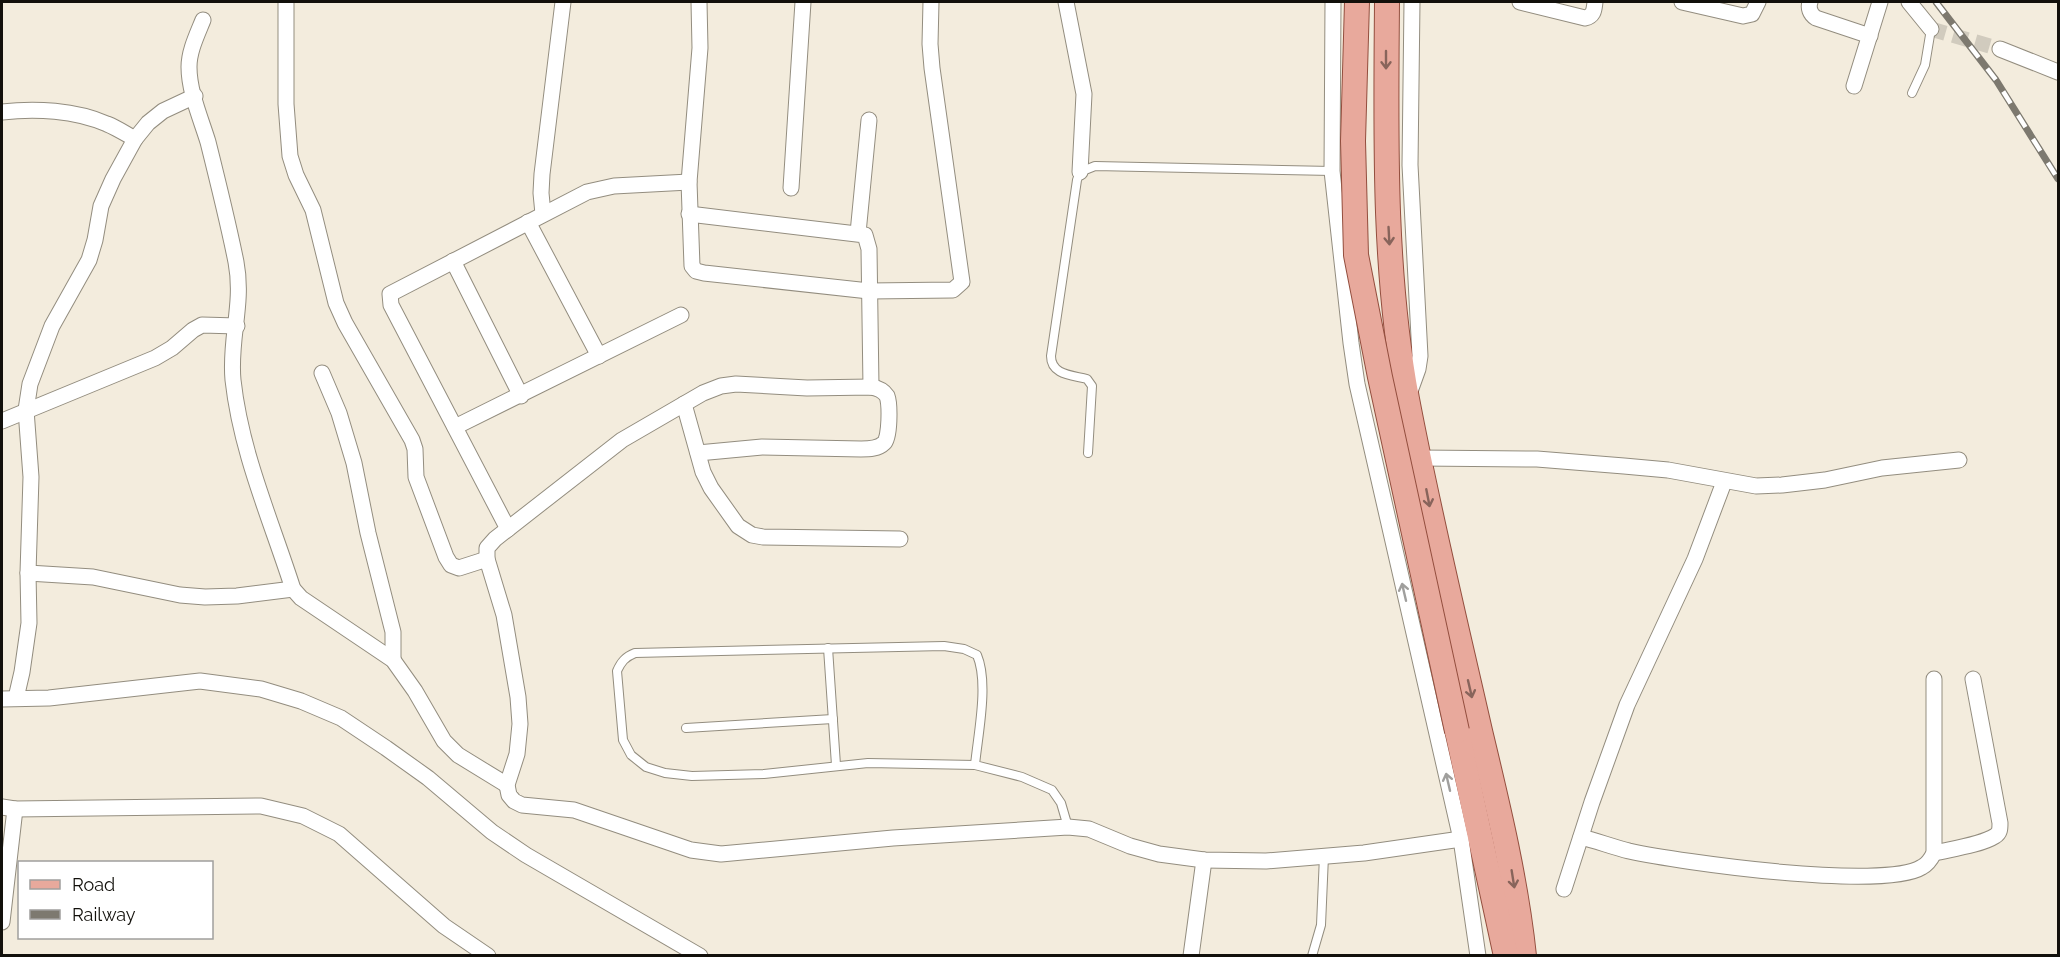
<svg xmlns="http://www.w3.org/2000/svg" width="2060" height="957" viewBox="0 0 2060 957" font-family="Raleway,sans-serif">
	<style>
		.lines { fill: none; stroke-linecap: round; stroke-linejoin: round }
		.minor-tunnel { stroke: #d1cbbe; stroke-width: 15; stroke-dasharray: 15 8; stroke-linecap: butt }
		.service-casing { stroke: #938d7f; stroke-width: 10 }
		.minor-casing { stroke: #938d7f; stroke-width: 17 }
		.primary-casing { stroke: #934e3e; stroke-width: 26 }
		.service { stroke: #fff; stroke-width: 8 }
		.minor { stroke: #fff; stroke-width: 15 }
		.primary { stroke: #e8a99c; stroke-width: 24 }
		.rail-casing { stroke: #7d796f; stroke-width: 7 }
		.rail { stroke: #fff; stroke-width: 4.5; stroke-dasharray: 14; stroke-linecap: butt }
		.primary-bridge-casing { stroke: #934e3e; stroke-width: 26; stroke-linecap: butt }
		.primary-bridge { stroke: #e8a99c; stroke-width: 24 }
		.oneway { stroke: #88645b }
		.oneway2 { stroke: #a09f9d }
	</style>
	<rect width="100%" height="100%" fill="#f3ecdd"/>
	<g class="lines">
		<path class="minor-tunnel" d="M1931 29 2000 49"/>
		<defs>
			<g id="service">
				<path d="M1912 93 1925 65 1931 29"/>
				<path d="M1088 453 1092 386 1087 379C1072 375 1051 375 1051 356L1077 180 1080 172 1095 166 1332 171"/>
				<path d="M828 648 836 765"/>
				<path d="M686 728 833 719"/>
				<path d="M975 765C978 734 989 683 977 655L964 649 944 646 635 653C625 657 621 662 617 671L623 740 631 755 646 767 665 773 692 776 764 774 868 763 975 765 1022 777 1052 790 1061 803 1068 827"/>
				<path d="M1312 956 1321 925 1324 856"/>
			</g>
			<g id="minor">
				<path d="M286 2V104L290 156 296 175 313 210 336 303 345 323 412 440 415 449 416 477 446 557 451 565 459 568 487 559"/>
				<path d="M699 2 700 48 689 182 692 266 696 271 704 273 869 291 953 290 962 282 932 68 930 44 931 2"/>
				<path d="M1066 2 1084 94 1080 172"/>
				<path d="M1333 2 1332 171 1351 343 1357 384 1374 458 1461 839 1478 956"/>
				<path d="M1520 2 1585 18C1594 16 1594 10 1595 2"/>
				<path d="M1682 2 1743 16 1752 14 1758 2"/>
				<path d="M1810 2C1808 8 1810 14 1816 18L1870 36"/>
				<path d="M1909 2 1931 29"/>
				<path d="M203 20C197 35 189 51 189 67 189 92 201 119 208 142 218 182 228 222 236 262 244 304 229 339 233 380 241 453 271 520 293 589L301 598 393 660 415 691 444 741 458 755 507 785"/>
				<path d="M2000 49 2058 72"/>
				<path d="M1854 86 1880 2"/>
				<path d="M2 112C35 108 75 110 107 124 117 128 126 134 135 139"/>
				<path d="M791 188 803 2"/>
				<path d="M543 214 541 193 542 174 563 2"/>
				<path d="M689 214 865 235 869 249 871 387"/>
				<path d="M528 222 599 356"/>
				<path d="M858 233 869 120"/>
				<path d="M453 261 521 396"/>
				<path d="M322 373 339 413 354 463 368 533 393 632V660"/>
				<path d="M1409 394 1418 369 1420 356 1410 165 1412 2"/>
				<path d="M684 404 703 472 711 488 738 526 752 535 763 537 900 539"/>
				<path d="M2 421 155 358 172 348 193 330 202 325 237 326"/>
				<path d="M455 427 681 315"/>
				<path d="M698 453 762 447 861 449C869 449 878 449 884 443 890 438 890 404 887 396 883 390 878 388 871 387L807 388 736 384 721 386 703 393 622 440 495 539 487 548V559L504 615 518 697 520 724 517 754 507 785 509 795 514 801 522 805 574 810 691 850 721 854 893 838 1068 827 1089 829 1130 846 1159 854 1204 860 1266 861 1364 853 1461 839"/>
				<path d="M1420 458 1537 459 1624 466 1668 470 1756 486 1782 485 1825 480 1882 468 1959 460"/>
				<path d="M508 529 391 305 390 294 587 192 614 186 689 182"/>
				<path d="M28 573 93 577 180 595 205 597 237 596 293 589"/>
				<path d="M16 698 22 672 29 623 28 573 31 477 26 410 30 384 52 326 89 260 95 240 101 206 113 179 135 139 148 123 163 111 195 96"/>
				<path d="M2 699 49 698 200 681 261 689 301 701 341 718 386 748 428 778 492 832 526 855 700 956"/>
				<path d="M2 807 15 809 261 806 303 816 339 834 444 926 488 956"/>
				<path d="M1581 837C1597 841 1613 847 1629 851 1679 862 1884 891 1922 867 1928 864 1931 859 1934 853V679"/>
				<path d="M1934 853C1951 849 1981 845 1995 836 2000 833 2000 829 2000 823L1973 679"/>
				<path d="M1564 889 1592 802 1627 705 1695 559 1724 482"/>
				<path d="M2 922 15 809"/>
				<path d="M1191 956 1204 860"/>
			</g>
			<g id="primary">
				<path d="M1387 2C1386 135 1383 268 1407 399 1428 510 1455 621 1480 731 1498 806 1516 880 1524 956"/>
				<path d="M1457 731 1506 956"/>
			</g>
		</defs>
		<use href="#service" class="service-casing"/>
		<use href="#minor" class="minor-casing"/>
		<use href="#primary" class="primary-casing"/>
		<use href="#service" class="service"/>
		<use href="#minor" class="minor"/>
		<use href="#primary" class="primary"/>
		<defs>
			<path id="rail" d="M1936 2 1996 80 2058 179"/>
		</defs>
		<use href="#rail" class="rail-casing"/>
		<use href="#rail" class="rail"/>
		<defs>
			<path id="primary-bridge" d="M1357 2 1353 141 1356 255 1380 377 1457 731"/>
		</defs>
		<use href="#primary-bridge" class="primary-bridge-casing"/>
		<use href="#primary-bridge" class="primary-bridge"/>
	</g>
	<defs><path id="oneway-shaft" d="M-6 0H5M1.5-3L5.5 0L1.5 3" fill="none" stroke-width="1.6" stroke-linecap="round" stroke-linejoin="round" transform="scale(1.5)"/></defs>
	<g class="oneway">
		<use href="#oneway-shaft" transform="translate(1386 60) rotate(90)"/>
		<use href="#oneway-shaft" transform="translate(1389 236) rotate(87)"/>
		<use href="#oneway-shaft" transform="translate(1428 498) rotate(79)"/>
		<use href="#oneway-shaft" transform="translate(1470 689) rotate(77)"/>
		<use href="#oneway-shaft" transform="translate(1513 879) rotate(81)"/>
	</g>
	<g class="oneway2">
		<use href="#oneway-shaft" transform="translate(1404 592) rotate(-103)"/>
		<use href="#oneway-shaft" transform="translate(1448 782) rotate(-103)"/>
	</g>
	<rect width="2060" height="957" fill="none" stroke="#12100b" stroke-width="6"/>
	<rect x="18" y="861" width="195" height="78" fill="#ffffff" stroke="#a09f9d" stroke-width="1.5"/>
	<rect x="30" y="880" width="30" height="9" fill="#e8a99c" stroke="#a09f9d" stroke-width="1.5"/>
	<text x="72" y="891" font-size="18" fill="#12100b">Road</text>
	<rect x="30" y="910" width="30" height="9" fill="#7d796f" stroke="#a09f9d" stroke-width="1.5"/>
	<text x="72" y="921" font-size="18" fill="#12100b">Railway</text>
</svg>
